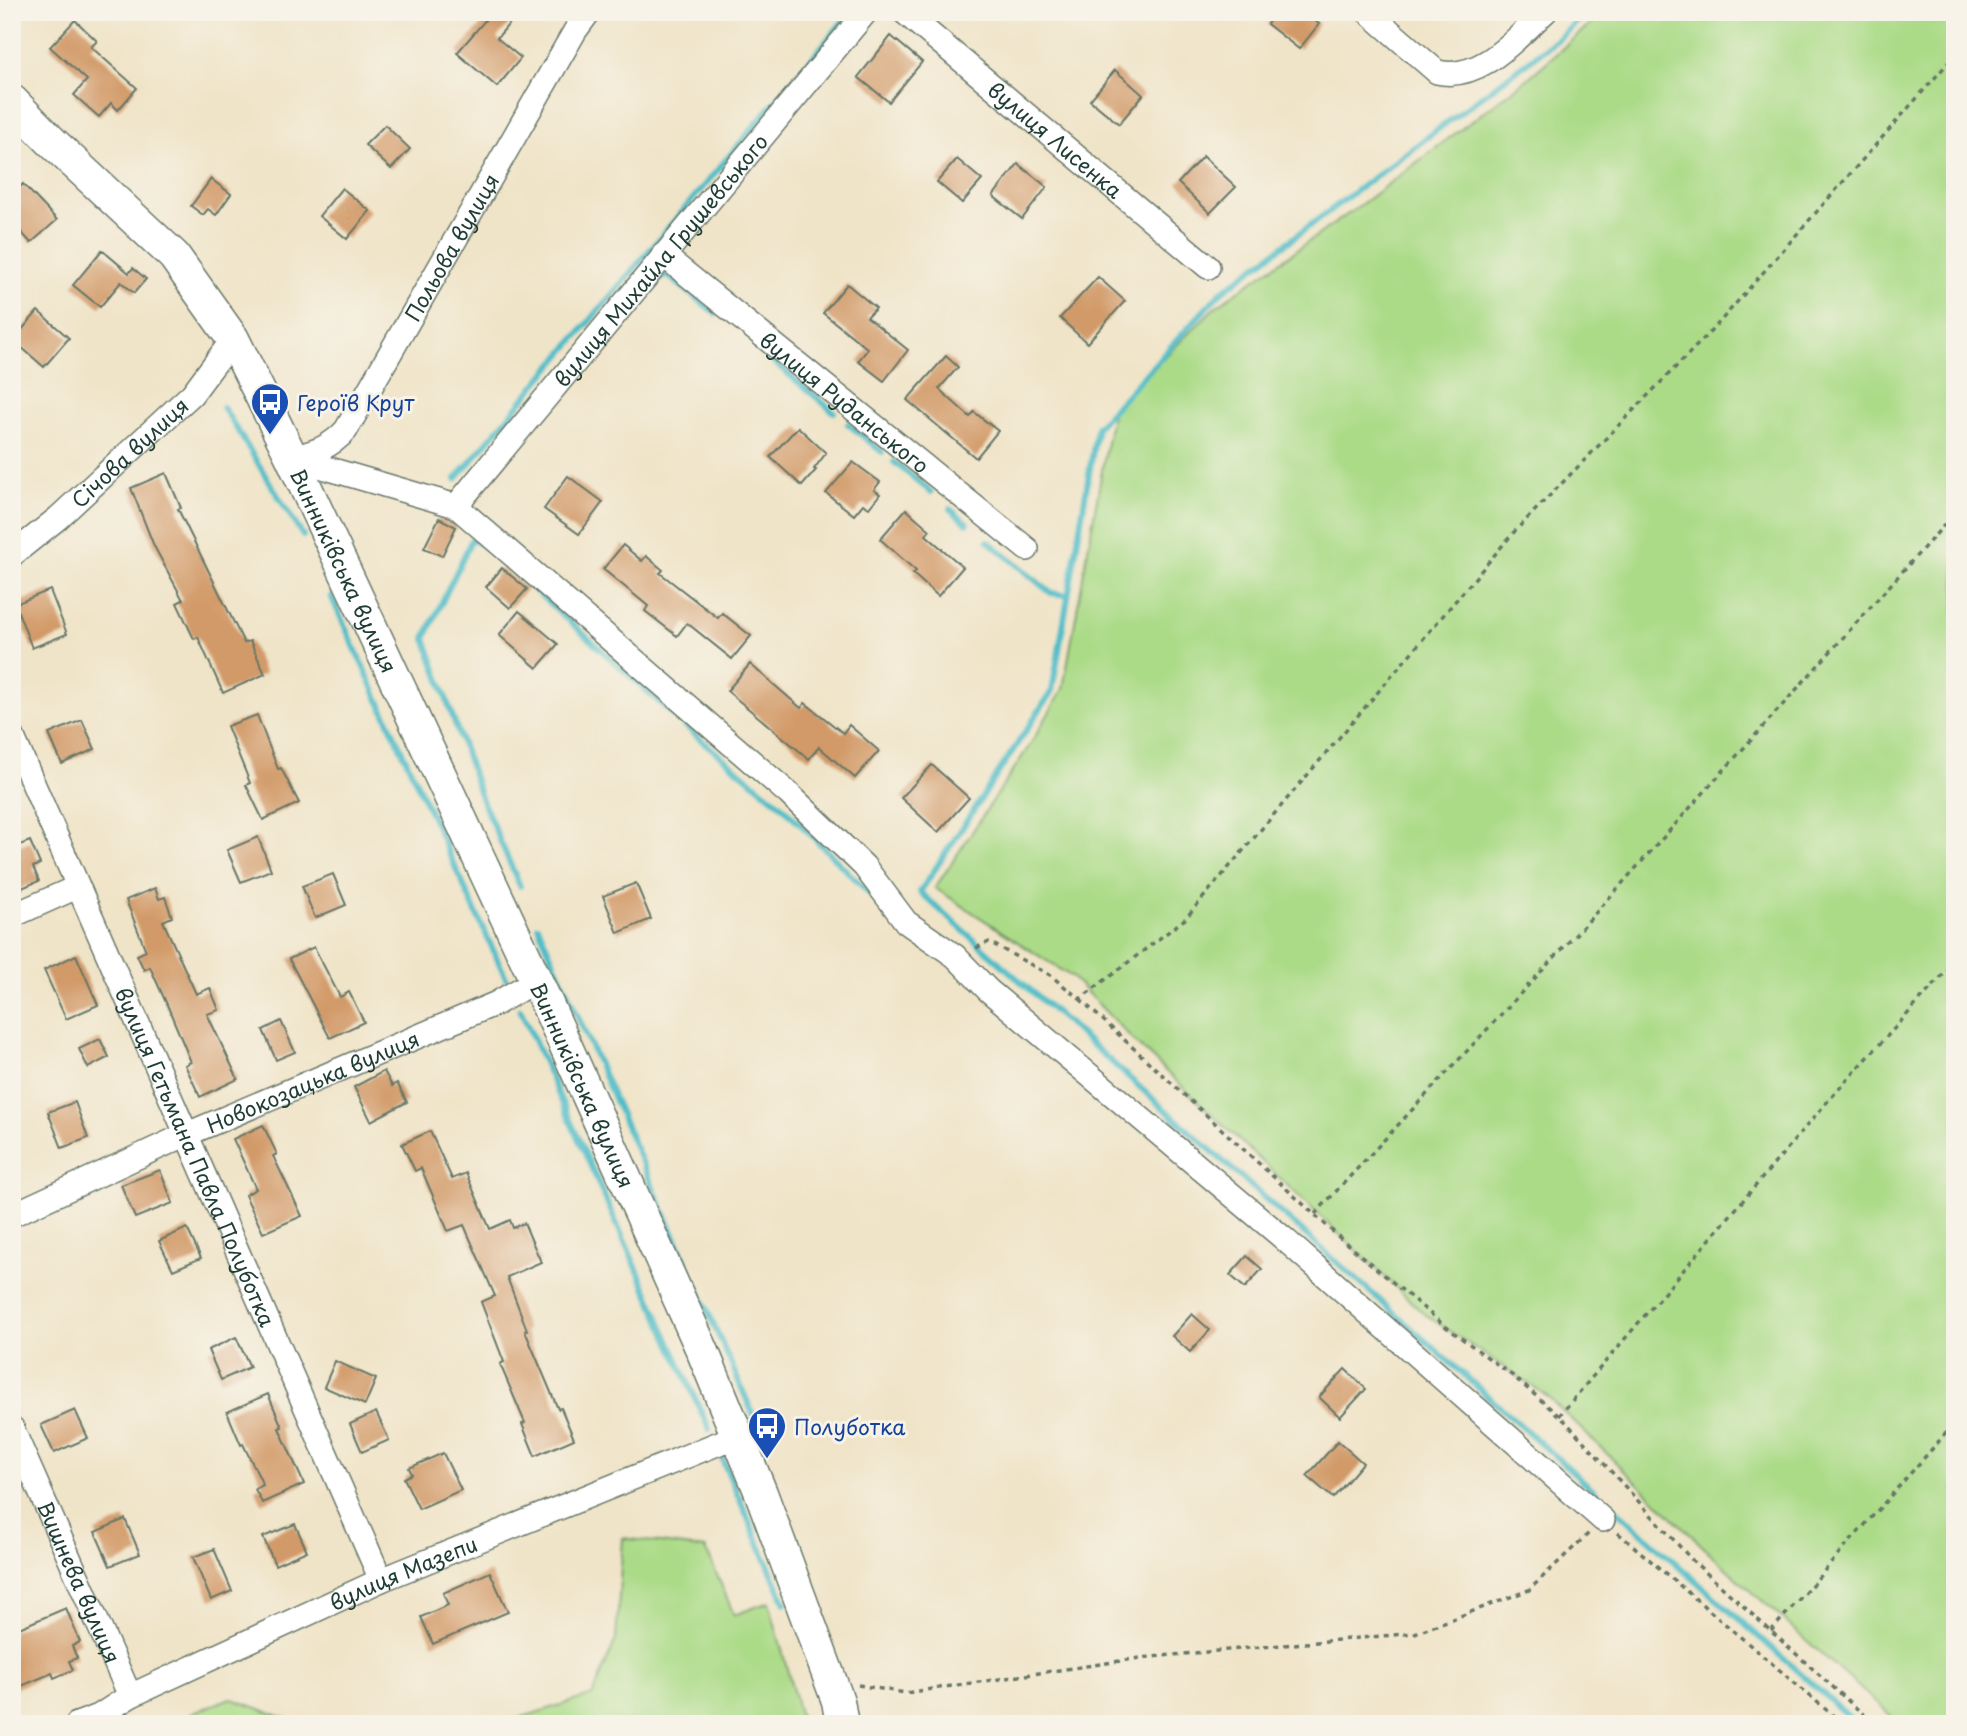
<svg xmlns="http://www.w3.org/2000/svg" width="1967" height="1736" viewBox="0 0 1967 1736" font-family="'Playpen Sans',sans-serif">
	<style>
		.green { fill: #acdb88; stroke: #668c5e; stroke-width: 2 }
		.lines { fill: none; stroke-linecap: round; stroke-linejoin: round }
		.stream { stroke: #4fbdc8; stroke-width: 6 }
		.building { fill: #d29a68 }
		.minor-casing { stroke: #687768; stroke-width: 26 }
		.secondary-casing { stroke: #687768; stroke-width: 35 }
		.path { stroke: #687768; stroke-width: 3.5; stroke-dasharray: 5 5; stroke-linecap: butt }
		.minor { stroke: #fff; stroke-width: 23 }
		.secondary { stroke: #fff; stroke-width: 32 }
		.labels { text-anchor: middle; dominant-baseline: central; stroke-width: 6; stroke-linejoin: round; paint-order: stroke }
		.street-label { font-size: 21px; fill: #1f3d34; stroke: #f7f3e8 }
		.transit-label { font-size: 21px; fill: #164399; stroke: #f7f3e8; text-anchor: start }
	</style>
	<rect width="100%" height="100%" fill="#f7f3e8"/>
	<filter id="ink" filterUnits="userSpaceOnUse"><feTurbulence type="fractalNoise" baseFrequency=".0143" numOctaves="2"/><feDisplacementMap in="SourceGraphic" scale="14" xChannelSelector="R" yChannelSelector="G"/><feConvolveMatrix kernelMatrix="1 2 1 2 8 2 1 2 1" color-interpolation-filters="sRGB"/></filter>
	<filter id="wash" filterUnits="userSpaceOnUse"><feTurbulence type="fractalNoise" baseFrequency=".00686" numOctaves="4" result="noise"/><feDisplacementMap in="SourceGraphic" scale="28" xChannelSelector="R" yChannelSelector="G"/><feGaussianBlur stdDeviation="1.57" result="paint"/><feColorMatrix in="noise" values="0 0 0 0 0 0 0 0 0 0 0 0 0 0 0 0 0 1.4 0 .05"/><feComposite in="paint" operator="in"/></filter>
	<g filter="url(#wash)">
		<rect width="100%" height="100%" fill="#f0e4c8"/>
		<g class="green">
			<path d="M1604 12H1955V1724H1900L1718 1561 1548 1397 1423 1313 1136 1043 1073 978 935 888 1030 745 1063 689 1113 409 1214 308 1355 209 1526 80Z"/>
			<path d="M623 1538 706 1549 734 1615 769 1602 802 1724H500L593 1695 616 1639Z"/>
			<path d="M230 1698 301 1724H166Z"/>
		</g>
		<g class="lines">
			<g class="stream">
				<path d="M1587 12 1558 39 1220 293 1097 427 1052 691 920 892 1857 1724"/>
				<path d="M651 285 667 275 716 314"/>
				<path d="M769 358 834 412"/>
				<path d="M223 407 303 536"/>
				<path d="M848 424 882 452"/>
				<path d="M894 462 931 492"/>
				<path d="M456 479 851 12"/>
				<path d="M950 509 967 523"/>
				<path d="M988 541 1051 593 1068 595"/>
				<path d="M492 551 472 539 425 638 482 800 520 886"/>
				<path d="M516 573 701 740 780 804 878 902"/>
				<path d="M331 596 506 978"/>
				<path d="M538 926 753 1414"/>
				<path d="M520 1009 709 1429"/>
				<path d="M722 1459 785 1603"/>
			</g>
		</g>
		<g id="blocks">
			<g class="building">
				<path d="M492 12H519L497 38 521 58 497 87 457 53Z"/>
				<path d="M1276 12H1303L1319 24 1299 49 1267 24Z"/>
				<path d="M75 20 97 41 91 47 137 88 118 110 111 103 99 117 74 95 87 80 50 47Z"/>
				<path d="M891 36 922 62 889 102 858 77Z"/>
				<path d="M1115 70 1143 95 1119 124 1090 100Z"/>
				<path d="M385 125 410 149 391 169 365 145Z"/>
				<path d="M1203 156 1236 187 1210 213 1178 183Z"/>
				<path d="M957 159 982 180 962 203 937 182Z"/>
				<path d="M1018 164 1047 187 1022 219 993 196Z"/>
				<path d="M211 179 231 194 216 215 208 209 203 215 191 206Z"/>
				<path d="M23 184 57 220 31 243 12 222V194Z"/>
				<path d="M342 188 370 211 347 239 319 216Z"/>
				<path d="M102 250 129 273 133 268 146 279 134 293 121 282 100 307 73 285Z"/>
				<path d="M1098 277 1125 301 1087 343 1060 318Z"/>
				<path d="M847 284 876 308 867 317 908 350 884 381 858 361 868 349 823 313Z"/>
				<path d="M38 311 69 338 44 367 13 340Z"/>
				<path d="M946 356 958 367 939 389 970 417 974 412 998 431 976 458 907 400Z"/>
				<path d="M798 427 826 453 814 469 816 470 802 486 770 457Z"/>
				<path d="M853 462 880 482 874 490 880 494 869 508 863 504 854 515 826 493Z"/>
				<path d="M166 473 181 508 178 509 244 643 250 641 265 674 223 693 198 637 194 639 177 603 183 600 154 546 131 488Z"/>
				<path d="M568 476 603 502 579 534 544 509Z"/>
				<path d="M906 509 930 530 926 535 963 567 938 596 913 574 916 571 880 539Z"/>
				<path d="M439 518 456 527 442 556 424 548Z"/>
				<path d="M623 545 642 561 646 556 663 570 660 573 718 618 722 613 751 636 732 659 687 623 677 636 645 611 648 606 603 569Z"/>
				<path d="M502 568 527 589 510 608 486 587Z"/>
				<path d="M50 590 67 634 32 648 15 604Z"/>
				<path d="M519 611 558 644 537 668 499 635Z"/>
				<path d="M750 664 801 708 805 703 843 733 849 725 879 751 855 778 819 747 809 759 727 691Z"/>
				<path d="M257 715 278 769 281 768 299 803 263 820 246 785 250 783 227 726Z"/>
				<path d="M82 720 95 749 62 764 49 734Z"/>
				<path d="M932 765 969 798 938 832 901 798Z"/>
				<path d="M258 837 271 870 241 882 227 850Z"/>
				<path d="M30 841 40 864 33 867 39 881 12 892V848Z"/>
				<path d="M333 874 346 905 315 918 302 886Z"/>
				<path d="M636 883 651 919 618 933 603 896Z"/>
				<path d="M155 888 159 899 165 897 172 917 163 921 196 994 210 988 219 1010 207 1014 238 1079 200 1097 185 1065 191 1062 168 1007 150 967 144 970 137 955 146 951 126 900Z"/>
				<path d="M314 947 340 997 349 992 364 1022 330 1038 289 959Z"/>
				<path d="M76 955 98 1005 66 1019 44 970Z"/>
				<path d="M281 1021 295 1052 276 1060 263 1030Z"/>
				<path d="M100 1039 109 1057 88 1068 79 1049Z"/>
				<path d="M384 1071 392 1086 397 1083 407 1102 371 1121 354 1087Z"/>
				<path d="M75 1102 88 1138 62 1148 48 1112Z"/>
				<path d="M263 1125 277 1154 273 1156 302 1216 263 1233 245 1195 256 1189 233 1139Z"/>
				<path d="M430 1131 452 1179 466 1173 490 1229 510 1220 513 1228 524 1223 541 1262 507 1277 527 1330 525 1331 558 1409 561 1408 574 1439 535 1456 522 1424 525 1423 500 1364 504 1362 481 1302 495 1296 464 1225 448 1231 421 1168 415 1171 402 1144Z"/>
				<path d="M160 1170 173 1203 135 1218 121 1185Z"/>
				<path d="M187 1228 201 1258 173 1270 159 1241Z"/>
				<path d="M1247 1256 1262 1269 1245 1288 1230 1275Z"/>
				<path d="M1192 1314 1210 1330 1190 1352 1172 1336Z"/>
				<path d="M236 1337 250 1367 221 1380 208 1350Z"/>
				<path d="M335 1361 376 1379 365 1405 324 1387Z"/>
				<path d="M1345 1369 1366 1389 1340 1417 1319 1397Z"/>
				<path d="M268 1394 282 1427 279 1428 304 1484 262 1503 255 1489 263 1485 243 1444 241 1445 227 1412Z"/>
				<path d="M75 1410 88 1438 54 1453 41 1425Z"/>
				<path d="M376 1412 389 1440 362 1452 350 1424Z"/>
				<path d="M1338 1441 1363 1463 1333 1498 1307 1476Z"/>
				<path d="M443 1453 461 1490 419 1509 404 1478 412 1474 409 1468Z"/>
				<path d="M125 1519 140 1554 110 1566 95 1532Z"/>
				<path d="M295 1524 307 1551 275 1565 263 1537Z"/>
				<path d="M214 1549 232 1591 211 1600 193 1557Z"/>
				<path d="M490 1572 508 1612 433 1644 421 1617 448 1605 443 1593Z"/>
				<path d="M66 1608 80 1642 72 1646 77 1658 69 1661 73 1670 54 1678 52 1673 12 1690V1631Z"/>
			</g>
		</g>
	</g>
	<g filter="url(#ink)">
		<use href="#blocks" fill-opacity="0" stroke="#687768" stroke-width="2"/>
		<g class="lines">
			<defs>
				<g id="minor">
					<path id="s1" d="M904 12 1208 267"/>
					<path d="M1368 12 1437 72C1480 82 1516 38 1545 12"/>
					<path id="s2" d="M663 255 1027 549"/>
					<path d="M292 458 456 506 789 794 864 866 906 922 955 956 988 990 1282 1237 1603 1520"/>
					<path id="s3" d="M292 458C314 452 330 448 346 430L575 31 589 12"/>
					<path id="s4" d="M456 506 866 12"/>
					<path id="s5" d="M12 555 58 518 192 394 233 339"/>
					<path id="s6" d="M12 735 381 1580"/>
					<path d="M12 916 77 887"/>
					<path id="s7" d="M12 1215 185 1135 497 1003 536 980"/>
					<path id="s8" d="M12 1428 130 1696"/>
					<path id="s9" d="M77 1724 99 1716 130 1696 381 1580 739 1435"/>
				</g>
				<g id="secondary">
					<path id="s10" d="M12 101 52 142 174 256 233 339 292 458 547 1004 703 1352 761 1493 838 1701 842 1724"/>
				</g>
			</defs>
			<use href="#minor" class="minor-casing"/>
			<use href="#secondary" class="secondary-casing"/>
			<g class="path">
				<path d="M976 948 989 942 1050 975 1080 999 1185 919 1514 532 1716 326 1955 55"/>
				<path d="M1080 999 1340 1238 1445 1326 1513 1376 1565 1421 1693 1561 1874 1724"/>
				<path d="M1315 1214 1591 918 1955 513"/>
				<path d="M1559 1416 1827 1102 1955 962"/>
				<path d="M1618 1533 1843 1724"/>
				<path d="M1771 1631 1955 1423"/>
				<path d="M858 1685 905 1693 1140 1658 1415 1633 1529 1590 1589 1533"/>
			</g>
			<use href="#minor" class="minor"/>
			<use href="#secondary" class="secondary"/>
		</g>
	</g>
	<defs>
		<symbol id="bus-pin" viewBox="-11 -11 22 30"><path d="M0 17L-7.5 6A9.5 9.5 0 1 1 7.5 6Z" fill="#1a4fb4" stroke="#f7f3e8"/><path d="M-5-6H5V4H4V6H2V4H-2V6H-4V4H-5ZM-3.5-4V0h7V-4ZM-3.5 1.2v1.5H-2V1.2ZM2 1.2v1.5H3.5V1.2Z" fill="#fff"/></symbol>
	</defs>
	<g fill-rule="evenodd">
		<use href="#bus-pin" x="248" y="380" width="44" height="60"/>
		<use href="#bus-pin" x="745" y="1404" width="44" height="60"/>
	</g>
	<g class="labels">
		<g class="street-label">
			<text stroke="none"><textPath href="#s1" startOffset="198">вулиця Лисенка</textPath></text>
			<text stroke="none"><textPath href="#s3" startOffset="273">Польова вулиця</textPath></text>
			<text stroke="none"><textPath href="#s4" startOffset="320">вулиця Михайла Грушевського</textPath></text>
			<text stroke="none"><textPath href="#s2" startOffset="234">вулиця Руданського</textPath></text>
			<text stroke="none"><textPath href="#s5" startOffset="156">Січова вулиця</textPath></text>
			<text stroke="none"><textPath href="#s10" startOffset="583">Винниківська вулиця</textPath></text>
			<text stroke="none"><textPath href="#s7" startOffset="329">Новокозацька вулиця</textPath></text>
			<text stroke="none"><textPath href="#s10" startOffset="1150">Винниківська вулиця</textPath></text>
			<text stroke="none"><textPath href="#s6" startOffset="460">вулиця Гетьмана Павла Полуботка</textPath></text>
			<text stroke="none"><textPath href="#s9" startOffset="360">вулиця Мазепи</textPath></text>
			<text stroke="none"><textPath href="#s8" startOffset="168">Вишнева вулиця</textPath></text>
		</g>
		<g class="transit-label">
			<text x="297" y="402">Героїв Крут</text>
			<text x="794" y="1426">Полуботка</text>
		</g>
	</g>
	<rect width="1967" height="1736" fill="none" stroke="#f7f3e8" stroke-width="42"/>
</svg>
